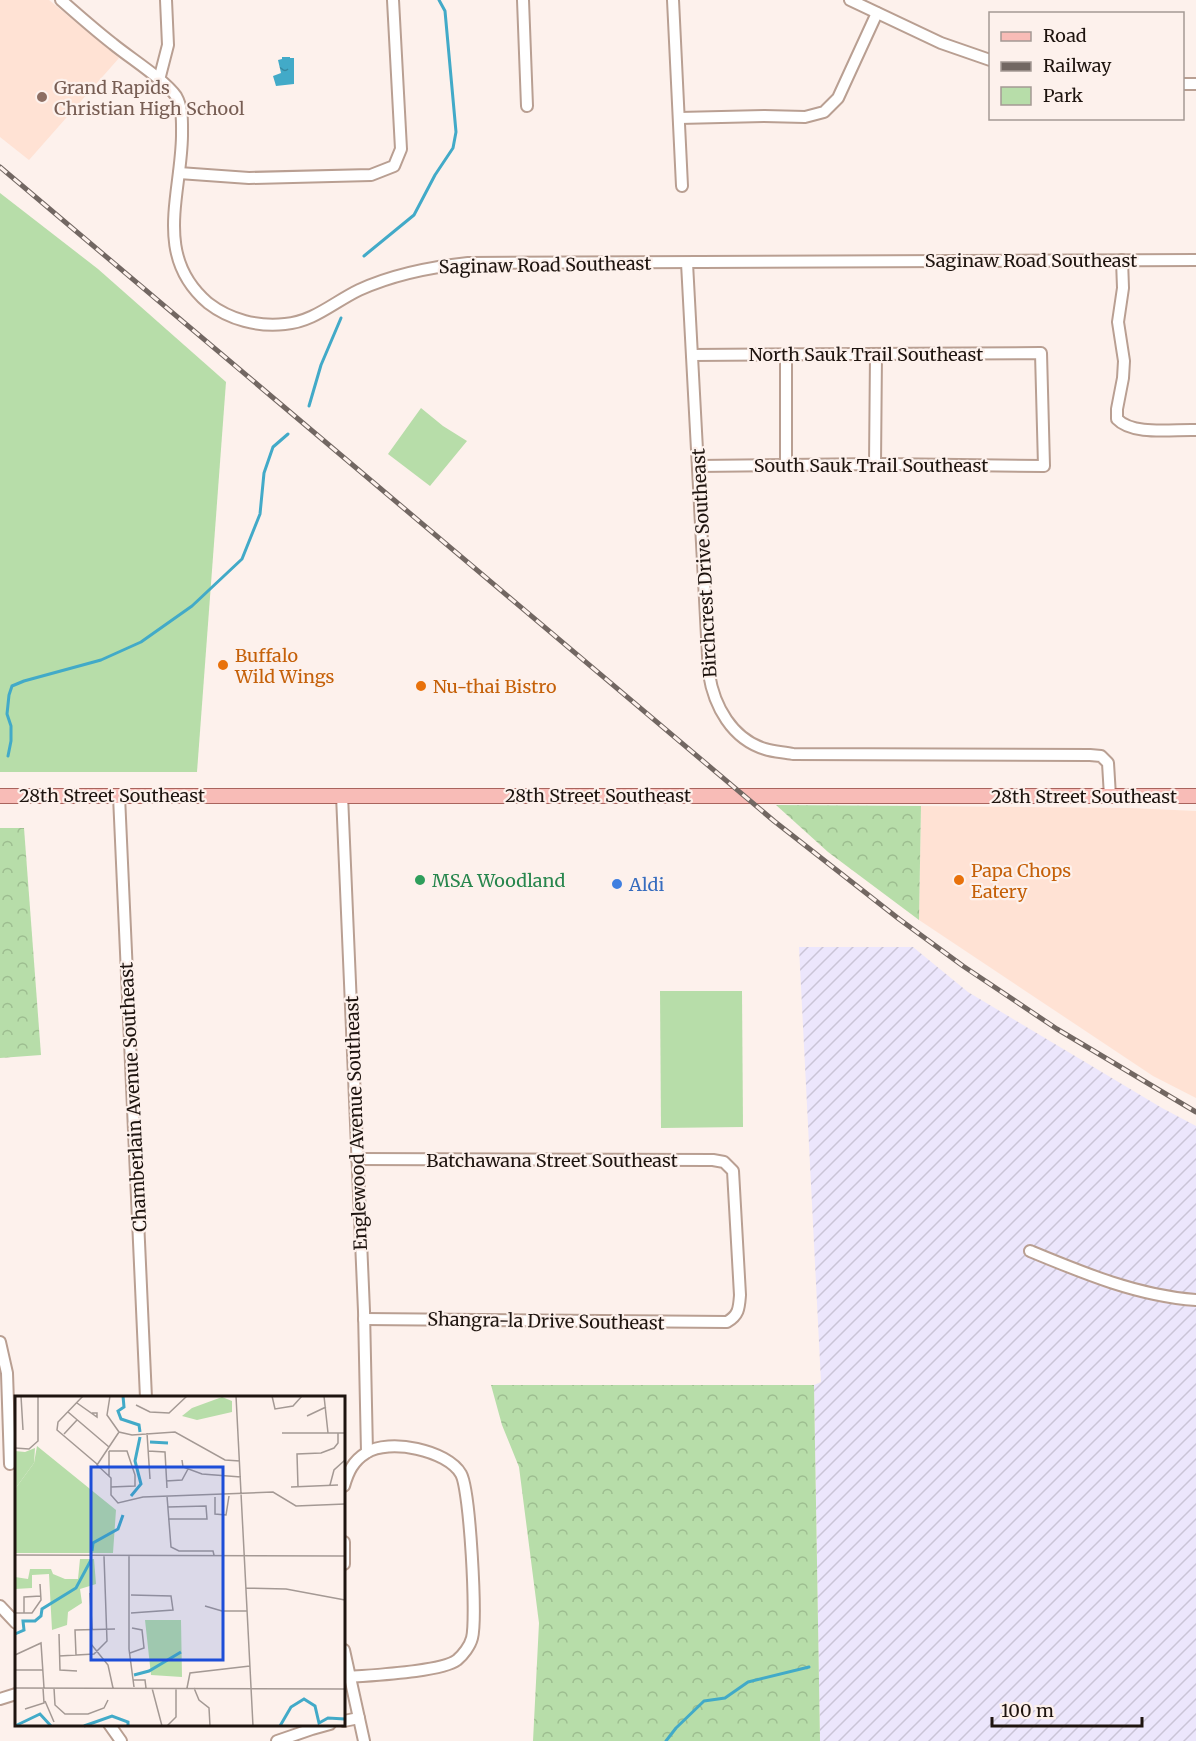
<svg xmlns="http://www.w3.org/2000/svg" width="1196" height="1741" viewBox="0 0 1196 1741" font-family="Merriweather,serif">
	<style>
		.built { fill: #ffe2d4 }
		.industrial { fill: url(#industrial-furrows) }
		.green { fill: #b7dda9 }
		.forest { fill: url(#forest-crowns) }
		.water { fill: url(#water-ripples) }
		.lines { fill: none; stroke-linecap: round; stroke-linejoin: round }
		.stream { stroke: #42aac8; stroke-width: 3 }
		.minor-casing { stroke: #b99f92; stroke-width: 14 }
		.major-casing { stroke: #a9645d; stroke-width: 16 }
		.minor { stroke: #fff; stroke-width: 10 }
		.major { stroke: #f8bcb7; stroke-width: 14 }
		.rail-casing { stroke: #726762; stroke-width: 5 }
		.rail { stroke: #fdf1ec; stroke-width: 3; stroke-dasharray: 9; stroke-linecap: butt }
		.education-dot { fill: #8d6e63; stroke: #fdf1ec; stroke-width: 2 }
		.food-dot { fill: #e8710a; stroke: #fdf1ec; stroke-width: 2 }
		.leisure-dot { fill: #2e9e5b; stroke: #fdf1ec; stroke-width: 2 }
		.shop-dot { fill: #3f7fe0; stroke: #fdf1ec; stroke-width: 2 }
		.labels { text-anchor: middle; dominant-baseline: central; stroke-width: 4.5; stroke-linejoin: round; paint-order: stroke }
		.education-label { font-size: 18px; fill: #785e54; stroke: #fdf1ec; text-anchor: start }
		.street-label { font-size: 18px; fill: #1e140f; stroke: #fdf1ec }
		.food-label { font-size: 18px; fill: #c56008; stroke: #fdf1ec; text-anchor: start }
		.leisure-label { font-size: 18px; fill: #27864d; stroke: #fdf1ec; text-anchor: start }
		.shop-label { font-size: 18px; fill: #366cbe; stroke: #fdf1ec; text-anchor: start }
		.inset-river { fill: none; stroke: #42aac8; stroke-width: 3 }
		.inset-road { fill: none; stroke: #a49994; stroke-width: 1.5 }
		.view { fill: #1d4ed8; fill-opacity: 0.15; stroke: #1d4ed8; stroke-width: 3 }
		.inset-edge { fill: none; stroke: #1e140f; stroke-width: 3 }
	</style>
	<defs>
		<pattern id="industrial-furrows" width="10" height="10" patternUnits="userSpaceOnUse" patternTransform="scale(1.5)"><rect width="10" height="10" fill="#ece6fc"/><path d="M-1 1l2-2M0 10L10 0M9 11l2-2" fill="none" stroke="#cac4d7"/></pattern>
		<pattern id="forest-crowns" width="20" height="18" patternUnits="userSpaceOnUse" patternTransform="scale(1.5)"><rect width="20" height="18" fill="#b7dda9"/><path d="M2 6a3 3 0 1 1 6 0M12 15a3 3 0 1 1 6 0" fill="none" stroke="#9dbd90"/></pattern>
		<pattern id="water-ripples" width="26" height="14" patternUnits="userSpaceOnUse" patternTransform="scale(1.5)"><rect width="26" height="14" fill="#42aac8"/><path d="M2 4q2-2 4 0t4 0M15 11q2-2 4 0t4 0" fill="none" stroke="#3789a1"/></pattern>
	</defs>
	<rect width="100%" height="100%" fill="#fdf1ec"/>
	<g class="built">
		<path d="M0 0H49L119 58 29 160 0 137Z"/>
		<path d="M921 806 1130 808 1196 811V1098L1153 1076 919 920Z"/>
	</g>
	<path class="industrial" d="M799 947H913L968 992 1162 1108 1196 1126V1741H820L814 1385 821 1382Z"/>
	<g class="green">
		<path d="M0 193 98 269 226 382 197 772H0Z"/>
		<path d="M421 408 443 426 467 441 430 486 388 454Z"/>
		<path d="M660 991H742L743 1127 661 1128Z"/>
	</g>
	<g class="forest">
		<path d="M776 805 921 806 919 920 828 852Z"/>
		<path d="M0 828H24L41 1055 0 1058Z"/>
		<path d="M491 1385H814L820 1741H533L539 1623 519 1467 502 1425Z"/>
	</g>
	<path class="water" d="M282 57H290V58H294V84L276 86 273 76 281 73 278 60 282 59Z"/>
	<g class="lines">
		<g class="stream">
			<path d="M364 256 414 215 435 175 453 148 456 132 445 11 439 0"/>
			<path d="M309 406 321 365 341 318"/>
			<path d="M8 756 11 741V726L7 714 9 695 12 686 24 681 101 660 141 642 192 606 242 559 260 514 264 473 273 447 288 434"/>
			<path d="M666 1741 676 1728 704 1701 725 1698 748 1682 809 1667"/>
		</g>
		<defs>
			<g id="minor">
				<path d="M61 0C78 15 95 30 113 44 130 58 165 80 176 96 183 108 182 123 182 136 181 196 153 256 208 303 230 320 258 327 285 324 313 322 334 302 359 290 394 274 430 267 468 263L1196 260"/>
				<path d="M523 0 527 106"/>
				<path d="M673 0 682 186"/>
				<path d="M850 0 941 43 990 60"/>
				<path d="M159 80 168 45 166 0"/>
				<path d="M1182 84H1196"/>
				<path d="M679 118 764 116 805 117 824 112 838 98 877 13"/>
				<path d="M179 173 249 178 371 175 394 166 401 149 393 0"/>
				<path d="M1122 260 1123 288 1118 322 1124 361 1123 378 1117 409V419C1133 436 1174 429 1196 430"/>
				<path d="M687 263 709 674C714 706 732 739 765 749 774 752 784 752 793 754L1090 755 1101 756 1108 763 1110 796"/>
				<path d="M692 355 1041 353 1044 466 880 464 698 466"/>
				<path d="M786 464V354"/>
				<path d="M875 464 876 354"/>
				<path d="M342 795 364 1311 367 1452"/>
				<path d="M119 796 146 1398"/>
				<path d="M357 1159 713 1160 724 1162 733 1171 740 1295C739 1308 739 1315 727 1322L364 1319"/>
				<path d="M1030 1251C1083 1273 1138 1296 1196 1300"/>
				<path d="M0 1342 7 1373 10 1464"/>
				<path d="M344 1486C348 1472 353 1461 366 1453 389 1438 447 1450 461 1474 470 1490 477 1619 472 1638 470 1646 463 1655 457 1660 441 1672 372 1675 349 1677"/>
				<path d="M344 1542V1564"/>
				<path d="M0 1606 16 1623"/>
				<path d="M344 1650 364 1741"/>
				<path d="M0 1699 16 1694"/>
				<path d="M344 1721 359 1718"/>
				<path d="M109 1724 121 1741"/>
				<path d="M277 1741 312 1729 330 1724"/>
			</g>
			<path id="major" d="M0 796H1196"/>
		</defs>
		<use href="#minor" class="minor-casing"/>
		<use href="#major" class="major-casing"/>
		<use href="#minor" class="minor"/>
		<use href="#major" class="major"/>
		<defs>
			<path id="rail" d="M0 167 774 821 899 919 963 966 1057 1029 1196 1112"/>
		</defs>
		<use href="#rail" class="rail-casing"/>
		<use href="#rail" class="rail"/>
	</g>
	<circle class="education-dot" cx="42" cy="97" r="6"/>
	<g class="food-dot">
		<circle cx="223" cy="665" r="6"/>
		<circle cx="421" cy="686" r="6"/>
		<circle cx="959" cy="880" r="6"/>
	</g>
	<circle class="leisure-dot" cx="420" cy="880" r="6"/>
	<circle class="shop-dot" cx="617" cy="884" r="6"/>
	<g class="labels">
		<g class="education-label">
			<text x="54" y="87">Grand Rapids<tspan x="54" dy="21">Christian High School</tspan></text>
		</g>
		<g class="street-label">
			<text x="1031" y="260">Saginaw Road Southeast</text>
			<text transform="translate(545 265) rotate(-1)">Saginaw Road Southeast</text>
			<text x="866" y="354">North Sauk Trail Southeast</text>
			<text x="871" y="465">South Sauk Trail Southeast</text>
			<text transform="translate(704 563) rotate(-93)">Birchcrest Drive Southeast</text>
			<text x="112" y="795">28th Street Southeast</text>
			<text x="598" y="795">28th Street Southeast</text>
			<text x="1084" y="796">28th Street Southeast</text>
			<text transform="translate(133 1097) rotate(-93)">Chamberlain Avenue Southeast</text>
			<text transform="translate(356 1123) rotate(-92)">Englewood Avenue Southeast</text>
			<text x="552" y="1160">Batchawana Street Southeast</text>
			<text transform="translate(546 1321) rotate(1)">Shangra-la Drive Southeast</text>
		</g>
		<g class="food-label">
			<text x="235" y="655">Buffalo<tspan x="235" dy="21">Wild Wings</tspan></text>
			<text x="433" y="686">Nu-thai Bistro</text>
			<text x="971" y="870">Papa Chops<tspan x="971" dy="21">Eatery</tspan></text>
		</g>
		<g class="leisure-label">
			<text x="432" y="880">MSA Woodland</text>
		</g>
		<g class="shop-label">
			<text x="629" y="884">Aldi</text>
		</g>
	</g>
	<g transform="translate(15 1396)">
		<rect width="330" height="330" fill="#fdf1ec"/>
		<path d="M22 50 101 114 98 157H0V93L19 67Z" fill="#b7dda9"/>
		<path d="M207 1 217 5V16L182 24 167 20 177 12ZM65 163H79L81 188 65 193 67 207 53 216 52 229 37 234 34 178 17 179V192L0 193V208V181L13 183 15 173H36L38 178 50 183H63ZM130 224H166L167 281 136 279Z" fill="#b7dda9"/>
		<path d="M20 52 19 67 0 93V55L10 56Z" fill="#b7dda9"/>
		<path class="inset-river" d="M108 0 109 11 103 15 106 23 124 29 125 36M135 46 153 47M116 100 126 88 120 65 125 41M77 155 78 147 103 133 108 119M0 238 9 234 8 225H20L26 220 27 213 61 192 76 164M119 279 134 275 166 256M0 330 25 318 36 330M69 330 97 320 113 326V330M265 330 276 311 289 303 300 310 304 327 313 322 330 323"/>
		<path class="inset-road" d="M6 0 8 34M68 0 43 26 42 34 82 68M95 0 92 19 104 36 117 39 160 36 210 64 225 65M221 0 238 330M257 0 260 13 278 10 287 0M309 0 313 37M62 7 82 21V17H77M121 9 135 16 154 17 172 0M53 16 94 51M292 20 311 11M104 36 82 69 96 82V99L103 107 128 101 258 96 281 110 330 108M132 37 135 83M267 37H330M49 38 62 24M0 52 14 53 23 45V0M94 55H112L120 79V90L96 91M94 55V80M133 55 150 56 152 92M167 64 168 71 187 78 226 81M151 85 167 84 173 73M315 89 319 74 330 64M276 91 323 89M283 91 282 58 306 57 319 52 323 47V37M152 100 156 151 164 155H198L199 159M200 101V118L211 119 214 100M153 111 191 110 192 123H153M0 159 330 160M114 159V253L119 291M231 192 271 193 330 204M75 197 77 233M116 199 156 200 158 214 116 217M190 210 207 215H232M0 217H17L26 204 25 188M9 217V201L26 200M44 238 45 274 62 275M76 248 93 269 98 292M115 257 129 252 127 234 117 232M0 259 26 247 29 292M61 259 60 234 100 233M44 260 79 258 92 245 89 160M0 274H28M118 284H130L131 292M0 292 330 293M39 292 40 309 50 318H73L89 312 93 304M137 292 147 330M172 292 175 277 235 270M179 292 184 304 194 312 195 330M30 305 39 326M10 313 29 307 28 292M152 330 161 321V292"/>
		<path class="view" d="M76 71H208V264H76Z"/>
		<rect width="330" height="330" class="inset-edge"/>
	</g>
	<rect x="989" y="12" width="195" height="108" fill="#fdf1ec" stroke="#a49994" stroke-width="1.5"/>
	<rect x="1001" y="32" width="30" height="9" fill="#f8bcb7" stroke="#a49994" stroke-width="1.5"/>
	<text x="1043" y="42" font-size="18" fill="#1e140f">Road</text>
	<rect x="1001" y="62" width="30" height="9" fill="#726762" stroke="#a49994" stroke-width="1.5"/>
	<text x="1043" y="72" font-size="18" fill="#1e140f">Railway</text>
	<rect x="1001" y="87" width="30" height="18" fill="#b7dda9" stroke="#a49994" stroke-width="1.5"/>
	<text x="1043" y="102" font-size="18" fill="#1e140f">Park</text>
	<path d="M992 1717v9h150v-9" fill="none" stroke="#1e140f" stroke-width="3"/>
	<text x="1001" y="1717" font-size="18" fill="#1e140f" stroke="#fdf1ec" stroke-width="4.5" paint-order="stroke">100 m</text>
</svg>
